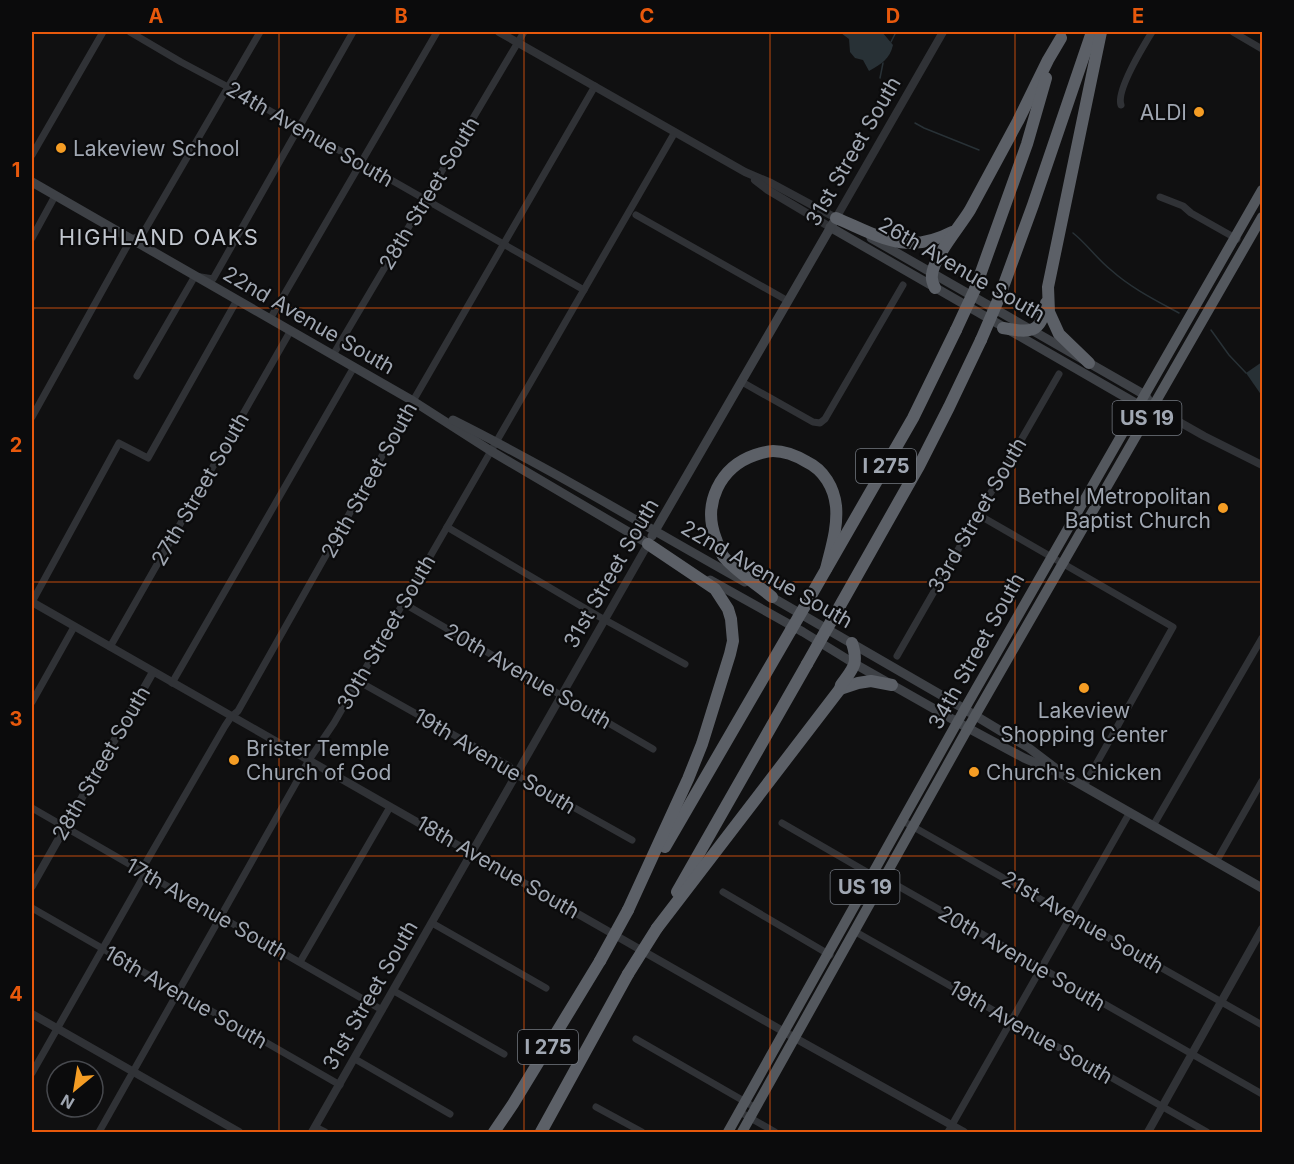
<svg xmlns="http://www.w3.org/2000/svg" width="1294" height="1164" viewBox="0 0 1294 1164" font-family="Inter,sans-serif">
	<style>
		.water { fill: #283136 }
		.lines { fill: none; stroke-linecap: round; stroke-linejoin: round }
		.stream { stroke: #283136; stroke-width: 1.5 }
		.minor { stroke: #303236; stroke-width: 7 }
		.tertiary { stroke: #303236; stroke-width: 8 }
		.secondary { stroke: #3e4146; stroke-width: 9 }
		.trunk { stroke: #54585e; stroke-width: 10 }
		.motorway { stroke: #5c6067; stroke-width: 12 }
		.motorway-bridge { stroke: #5c6067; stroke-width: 12 }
		.grid { fill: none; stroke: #e8590c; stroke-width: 1.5; stroke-opacity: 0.55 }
		.poi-dot { fill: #f59d24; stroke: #0b0b0c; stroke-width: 2 }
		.labels { text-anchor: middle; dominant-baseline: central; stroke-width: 4.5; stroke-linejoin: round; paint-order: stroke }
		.shield { fill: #0b0b0c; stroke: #737880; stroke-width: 1.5 }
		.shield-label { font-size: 20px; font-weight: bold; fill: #a0a7b2 }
		.poi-label { font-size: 21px; fill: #a0a7b2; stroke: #0b0b0c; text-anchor: start }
		.street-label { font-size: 21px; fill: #a0a7b2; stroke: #0b0b0c }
		.neighbourhood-label { font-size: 22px; letter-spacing: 1.5px; fill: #c1c6ce; stroke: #0b0b0c }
		.neatline { fill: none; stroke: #e8590c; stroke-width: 2 }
		.grid-label { font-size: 20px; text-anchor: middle; font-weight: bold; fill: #e8590c }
	</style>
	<rect width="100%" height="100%" fill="#101011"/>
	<g class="water">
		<path d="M841 32H882L893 45C890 59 881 64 869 71L863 60 855 58 850 52 849 39 841 33Z"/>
		<path d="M1262 362V396L1246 373Z"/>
	</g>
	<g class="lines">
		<g class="stream">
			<path d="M891 42 896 32"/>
			<path d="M880 78 883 63"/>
			<path d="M915 123 924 128 979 150"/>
			<path d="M1073 233C1087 244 1097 259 1111 270 1131 288 1155 300 1179 313"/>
			<path d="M1211 330 1229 355 1246 373"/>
		</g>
		<g class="minor">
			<path d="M130 32 181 62 228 87 584 290"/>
			<path d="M1233 32 1262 49"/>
			<path d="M1121 105C1116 91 1144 45 1152 32"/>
			<path d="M32 155 103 32"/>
			<path d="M1160 197 1183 206 1191 213 1237 239"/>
			<path d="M636 215 788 301"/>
			<path d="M32 238 55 196"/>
			<path d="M270 319 437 32"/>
			<path d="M333 355 524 32"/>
			<path d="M137 376 195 276 213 279 353 32"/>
			<path d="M742 382 813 422 820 423 825 419 903 285"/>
			<path d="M32 417 131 239 142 235 260 32"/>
			<path d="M977 514 1173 627 1084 786"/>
			<path d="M447 527 598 616 685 664"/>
			<path d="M32 602 119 443 148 458 237 300"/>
			<path d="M403 603 653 749"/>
			<path d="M110 647 291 330"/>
			<path d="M897 656 1059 374"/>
			<path d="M358 681 509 766 516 775 632 840"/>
			<path d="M172 683 354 367"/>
			<path d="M32 702 74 627"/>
			<path d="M32 808 382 1010"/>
			<path d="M903 821 1262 1025"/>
			<path d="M782 823 872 875 884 878 1262 1094"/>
			<path d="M1153 826 1262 638"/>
			<path d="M1216 862 1262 781"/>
			<path d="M141 871 225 726 231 717 238 711 413 401 595 86"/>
			<path d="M723 892 830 955"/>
			<path d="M32 908 340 1085"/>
			<path d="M432 923 546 988"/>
			<path d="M854 931 1207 1132"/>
			<path d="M300 962 390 807"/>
			<path d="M394 991 504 1054"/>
			<path d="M636 1039 756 1108"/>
			<path d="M355 1059 450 1114"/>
			<path d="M32 1073 145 874"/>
			<path d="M596 1107 642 1132"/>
			<path d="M740 1112 775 1132"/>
			<path d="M315 1127 325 1132"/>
			<path d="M99 1132 309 760 334 723 675 132"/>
			<path d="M948 1132 1130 812"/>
		</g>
		<g class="tertiary">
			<path d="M499 32 745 172 771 183 836 218 943 32"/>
			<path d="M755 180 768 190 830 227"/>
			<path d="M1153 407 1204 436 1262 465"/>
			<path d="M32 602 795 1038 964 1132"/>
			<path d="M32 886 153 672"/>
			<path d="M32 1014 239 1132"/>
			<path d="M312 1132 648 544"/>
			<path d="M1148 1132 1262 929"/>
		</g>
		<g class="secondary">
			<path d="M32 182 413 401 491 451 654 547"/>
			<path d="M830 227 1139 405 1143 406"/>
			<path d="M871 238 1145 395 1153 407"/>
			<path d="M453 420C553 470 648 528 745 582"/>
			<path d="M652 536 836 218 841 221"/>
			<path d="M710 580 803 632 855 664 968 728 1024 758 1064 775 1262 888"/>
			<path d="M768 595 941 695 1029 748 1054 767"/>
		</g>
		<g class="trunk">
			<path d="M728 1132 968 703 1262 190"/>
			<path d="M742 1132 968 728 1262 217"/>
		</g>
		<g class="motorway">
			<path d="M836 218C879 236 906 256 952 232"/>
			<path d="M935 288C933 284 931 280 932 275 933 258 961 225 970 210L1018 121 1048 60 1061 38"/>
			<path d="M975 289 1027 144 1046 78"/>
			<path d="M999 298 1033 205 1092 32"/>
			<path d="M1003 328C1030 333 1042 334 1046 303"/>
			<path d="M1089 363 1059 334 1049 312 1048 287 1101 32"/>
			<path d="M772 597C758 585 734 570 723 556 720 551 718 545 716 539 702 504 720 467 755 455 761 453 767 451 773 451 785 451 797 456 807 462 824 470 834 488 836 506 838 528 831 548 826 569"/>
			<path d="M809 599 913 418 956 330"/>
			<path d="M837 611 919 466 949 407 981 340"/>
			<path d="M840 689 858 683 871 681 892 685"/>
			<path d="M665 847 791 630"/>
			<path d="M677 892 807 664"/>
			<path d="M628 910 688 779 702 744 730 654 733 641 731 619 728 609 715 589 648 544"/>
			<path d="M657 928 840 689 841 685C853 668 859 665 852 643"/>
			<path d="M494 1132 513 1104 600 961"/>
			<path d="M541 1132 628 974"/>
		</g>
		<g class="motorway-bridge">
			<path d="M956 330 975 289"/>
			<path d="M981 340 999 298"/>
			<path d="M791 630 809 599"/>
			<path d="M807 664 837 611"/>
			<path d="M600 961 628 910"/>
			<path d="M628 974 657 928"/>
		</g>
	</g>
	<path class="grid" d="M279 32V1132M524 32V1132M770 32V1132M1015 32V1132M32 308H1262M32 582H1262M32 856H1262"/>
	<g class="poi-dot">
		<circle cx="1199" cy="112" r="6"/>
		<circle cx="61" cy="148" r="6"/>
		<circle cx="1223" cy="508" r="6"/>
		<circle cx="1084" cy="688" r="6"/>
		<circle cx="234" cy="760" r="6"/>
		<circle cx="974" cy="772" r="6"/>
	</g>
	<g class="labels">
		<g class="shield">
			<rect x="1112.5" y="401" width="69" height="34" rx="4.5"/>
			<rect x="856" y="449" width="60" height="34" rx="4.5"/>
			<rect x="830.5" y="870" width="69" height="34" rx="4.5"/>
			<rect x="518" y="1030" width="60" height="34" rx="4.5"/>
		</g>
		<g class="shield-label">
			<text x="1147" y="418">US 19</text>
			<text x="886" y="466">I 275</text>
			<text x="865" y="887">US 19</text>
			<text x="548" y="1047">I 275</text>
		</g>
		<g class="poi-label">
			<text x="1187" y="112" text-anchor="end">ALDI</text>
			<text x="73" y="148">Lakeview School</text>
			<text x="1211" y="496" text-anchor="end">Bethel Metropolitan<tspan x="1211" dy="24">Baptist Church</tspan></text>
			<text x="1084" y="710" text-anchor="middle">Lakeview<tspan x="1084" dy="24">Shopping Center</tspan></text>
			<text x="246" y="748">Brister Temple<tspan x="246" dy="24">Church of God</tspan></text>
			<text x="986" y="772">Church's Chicken</text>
		</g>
		<g class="street-label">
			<text transform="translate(310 134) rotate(30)">24th Avenue South</text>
			<text transform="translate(853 151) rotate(-60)">31st Street South</text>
			<text transform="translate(429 193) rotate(-59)">28th Street South</text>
			<text transform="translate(962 269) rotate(30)">26th Avenue South</text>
			<text transform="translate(309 320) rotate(30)">22nd Avenue South</text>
			<text transform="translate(369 480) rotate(-61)">29th Street South</text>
			<text transform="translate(200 489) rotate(-60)">27th Street South</text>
			<text transform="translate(977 515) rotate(-60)">33rd Street South</text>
			<text transform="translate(611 573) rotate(-60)">31st Street South</text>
			<text transform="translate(767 574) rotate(30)">22nd Avenue South</text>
			<text transform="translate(386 632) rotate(-60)">30th Street South</text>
			<text transform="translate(976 651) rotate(-61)">34th Street South</text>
			<text transform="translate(528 676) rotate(30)">20th Avenue South</text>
			<text transform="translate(495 761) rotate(31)">19th Avenue South</text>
			<text transform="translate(101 763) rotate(-60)">28th Street South</text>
			<text transform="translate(498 867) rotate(30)">18th Avenue South</text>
			<text transform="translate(207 909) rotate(30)">17th Avenue South</text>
			<text transform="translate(1083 922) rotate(30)">21st Avenue South</text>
			<text transform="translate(1022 958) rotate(30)">20th Avenue South</text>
			<text transform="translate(370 995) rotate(-60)">31st Street South</text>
			<text transform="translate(186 997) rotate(30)">16th Avenue South</text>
			<text transform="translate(1031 1032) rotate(30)">19th Avenue South</text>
		</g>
		<g class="neighbourhood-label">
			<text x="159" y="237">HIGHLAND OAKS</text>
		</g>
	</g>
	<rect width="1294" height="1164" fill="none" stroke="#0b0b0c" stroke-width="66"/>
	<g transform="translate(75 1089) rotate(210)"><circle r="28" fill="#0b0b0c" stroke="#47494e" stroke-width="1.5"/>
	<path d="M0-4.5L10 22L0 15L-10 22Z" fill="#f59d24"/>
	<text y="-9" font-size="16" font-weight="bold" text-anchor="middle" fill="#a0a7b2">N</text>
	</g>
	<rect x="33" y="33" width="1228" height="1098" class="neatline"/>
	<g class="grid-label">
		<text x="156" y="23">A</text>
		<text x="401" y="23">B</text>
		<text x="647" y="23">C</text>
		<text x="893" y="23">D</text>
		<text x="1138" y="23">E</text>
		<text x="16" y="177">1</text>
		<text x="16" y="452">2</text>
		<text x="16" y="726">3</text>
		<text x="16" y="1001">4</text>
	</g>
</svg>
